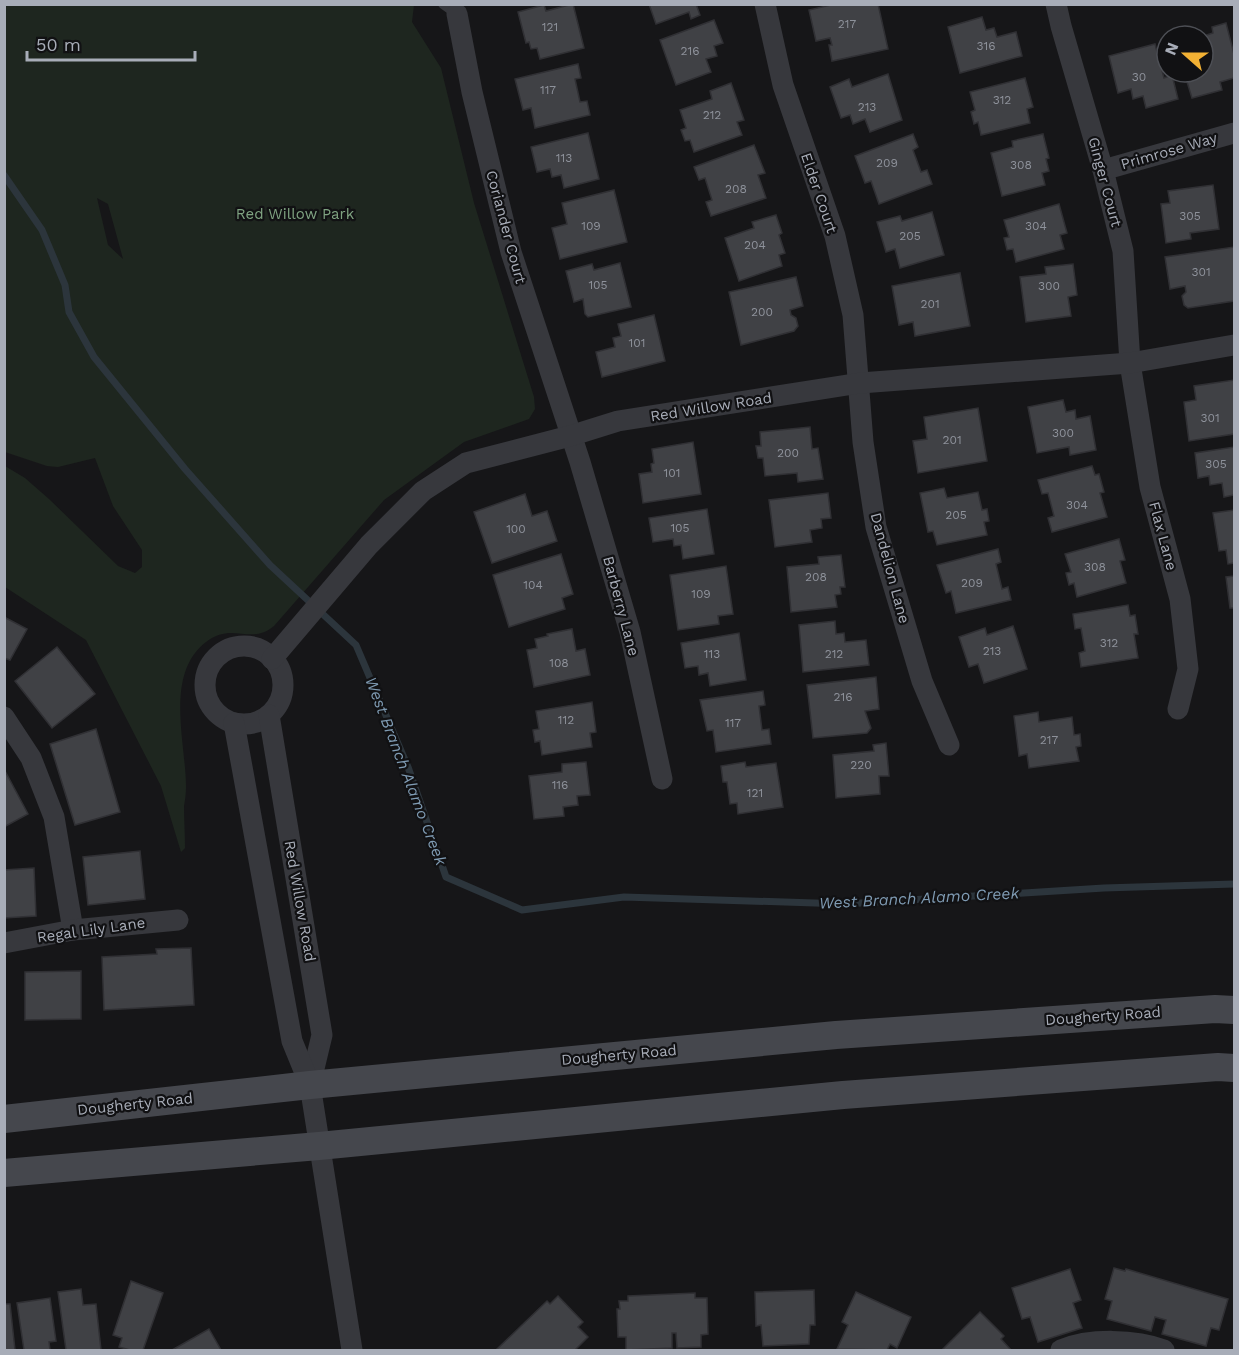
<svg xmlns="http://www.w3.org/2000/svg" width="1239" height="1355" viewBox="0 0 1239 1355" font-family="'Work Sans',sans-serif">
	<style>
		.green { fill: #1e261f; fill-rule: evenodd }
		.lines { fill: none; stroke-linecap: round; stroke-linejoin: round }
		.stream { stroke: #2c353c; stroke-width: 7 }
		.building { fill: #404145; stroke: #303034; stroke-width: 1.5 }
		.service { stroke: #37383d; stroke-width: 10 }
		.minor { stroke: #37383d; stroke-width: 21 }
		.secondary { stroke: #45474d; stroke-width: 28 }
		.labels { text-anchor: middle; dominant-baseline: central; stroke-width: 4.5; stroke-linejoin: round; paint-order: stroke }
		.number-label { font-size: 12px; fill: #8e929b }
		.street-label { font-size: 15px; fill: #a8adb8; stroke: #111113 }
		.park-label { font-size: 15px; fill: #7fa381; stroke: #111113 }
		.water-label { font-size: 16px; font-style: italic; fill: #7f9bb3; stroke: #111113 }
	</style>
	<rect width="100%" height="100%" fill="#161618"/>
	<path class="green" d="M5 4 414 5 412 22 441 68 474 203 534 397 535 409 529 419 464 442 384 500 274 626C250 646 233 621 206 642 164 674 186 743 186 787 186 794 185 800 184 806 184 820 185 834 185 848L181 852 161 786 86 640 5 587V466L25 478 49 499 118 566 135 573 142 567V550L113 506 95 458 58 467 47 466 5 452ZM97 198 108 204 123 259 108 245Z"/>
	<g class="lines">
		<path class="stream" d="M4 175 42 230 65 285 69 312 94 357 185 469 270 565 356 645 408 767 446 877 522 910 624 897 845 904 1104 888 1234 884"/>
	</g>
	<g class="building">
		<path d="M573 4 584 48 540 59 537 48 531 49 529 42 526 43 518 12 544 5 546 11Z"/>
		<path d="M649 4H696L700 15 691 19 689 12 656 24Z"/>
		<path d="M835 4H878L888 49 832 61 829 45H832L830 38 816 41 809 10Z"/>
		<path d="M982 17 986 30 994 28 997 37 1016 32 1022 56 960 73 948 27Z"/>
		<path d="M714 20 723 43 714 46 717 56 706 59 711 72 676 85 660 40Z"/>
		<path d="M1226 23 1234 54V78L1220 82 1222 90 1192 98 1184 72H1203V36L1213 33 1212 27Z"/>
		<path d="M1155 44 1164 78 1172 75 1178 99 1146 108 1143 96 1133 99 1131 89 1118 93 1109 56Z"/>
		<path d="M578 64 581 78 575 79 580 102 587 101 590 115 535 128 531 108 523 110 515 79Z"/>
		<path d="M888 74 902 120 870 132 865 119 853 124 850 115 841 118 830 87 849 79 852 87Z"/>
		<path d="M1025 78 1033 107 1027 109 1030 123 981 135 978 122 974 124 971 112 975 110 970 92Z"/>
		<path d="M731 83 744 120 737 122 742 135 694 152 690 140 685 141 681 130 686 128 680 110 712 99 710 91Z"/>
		<path d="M588 133 599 179 564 188 561 175 552 177 550 169 537 172 531 147Z"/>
		<path d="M913 134 918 147 913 150 921 172 927 170 932 184 879 204 871 181 865 183 855 156Z"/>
		<path d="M1043 134 1049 158 1046 159 1049 171 1042 173 1045 185 1002 196 991 153 1013 147 1012 141Z"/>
		<path d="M754 145 765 173 758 175 766 198 711 216 706 202 712 200 705 178 699 180 694 167Z"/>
		<path d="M1213 185 1219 229 1190 233 1191 239 1166 243 1161 204 1170 203 1168 191Z"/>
		<path d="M614 190 627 242 560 259 552 228 567 224 562 203Z"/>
		<path d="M1059 204 1067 233 1060 235 1064 249 1016 262 1013 249 1007 250 1004 238 1009 237 1004 220Z"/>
		<path d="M932 212 944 255 900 268 895 249 886 252 877 222 900 216 902 221Z"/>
		<path d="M776 215 782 233 779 235 785 253 779 255 782 266 739 281 725 238 754 228 752 222Z"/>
		<path d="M1234 247V301L1188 308 1184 305 1182 296 1186 292 1185 286 1170 289 1165 257Z"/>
		<path d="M620 263 631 307 588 317 585 314 583 299 574 302 566 271 592 264 594 270Z"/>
		<path d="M1073 264 1077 295 1068 297 1071 316 1026 322 1020 277 1046 274 1045 267Z"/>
		<path d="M960 273 970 326 915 336 913 322 899 325 892 286Z"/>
		<path d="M796 277 803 306 790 310 791 315 796 318 798 326 794 331 741 345 729 292Z"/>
		<path d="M654 315 665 361 602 377 596 352 615 347 613 338 621 336 618 324Z"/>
		<path d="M1234 380V434L1189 441 1184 402 1196 400 1194 386Z"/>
		<path d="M1063 400 1066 412 1075 410 1076 419 1090 416 1096 450 1070 455 1069 447 1037 453 1028 407Z"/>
		<path d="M978 408 987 461 918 473 913 441 927 439 924 417Z"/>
		<path d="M810 427 812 449 818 448 823 479 798 482 797 473 765 476 763 458H758L756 446H761L760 432Z"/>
		<path d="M693 442 701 494 643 503 639 474 652 472 651 464 654 463 652 449Z"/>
		<path d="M1234 447V495L1224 497 1222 483 1210 485 1209 476 1198 478 1195 453Z"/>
		<path d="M1092 466 1095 475 1099 474 1104 492 1100 493 1107 517 1052 532 1048 518 1054 516 1048 493 1042 494 1038 480Z"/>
		<path d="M944 488 947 498 978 492 982 510 987 509 989 521 984 522 987 535 937 545 933 531 928 532 920 493Z"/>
		<path d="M828 493 831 518 821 519 822 528 810 530 812 542 775 547 769 500Z"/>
		<path d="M525 494 532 516 547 511 557 541 492 563 474 512Z"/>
		<path d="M707 509 714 554 683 559 681 545 674 546 673 539 653 542 649 518Z"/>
		<path d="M1234 510V563L1228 564 1226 550 1219 551 1213 513Z"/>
		<path d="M1119 539 1125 560 1120 561 1126 583 1077 597 1074 583 1069 585 1066 573 1071 572 1065 554Z"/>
		<path d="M998 549 1001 562 996 564 1002 589 1008 587 1011 600 956 613 951 591 946 593 937 565Z"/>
		<path d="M561 554 573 594 562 598 565 609 509 627 493 575Z"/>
		<path d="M841 555 845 587H840L841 594 835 595 837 607 791 612 787 567 819 564 818 557Z"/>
		<path d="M726 566 733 614 718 616 719 624 678 630 670 575Z"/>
		<path d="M1234 576V608H1230L1226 577Z"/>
		<path d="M1128 605 1130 616 1135 615 1138 634H1134L1138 658 1081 667 1079 653 1085 651 1081 628 1075 629 1073 614Z"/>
		<path d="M4 617 27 629 10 660 4 658Z"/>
		<path d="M835 621 836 634 844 633 845 642 866 640 869 665 803 672 799 625Z"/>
		<path d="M1013 626 1027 669 984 683 978 664 969 667 959 637 985 628 987 635Z"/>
		<path d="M572 629 576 651 585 649 590 675 534 687 527 650 537 648 535 639 548 636 547 634Z"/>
		<path d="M739 633 746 680 710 686 708 673 699 675 698 666 685 668 681 643Z"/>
		<path d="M57 647 95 694 52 728 15 681Z"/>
		<path d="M876 677 879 709 865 711 871 728 867 733 813 738 807 685Z"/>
		<path d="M763 691 765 705 759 706 762 730 769 729 771 744 716 752 713 730 707 731 700 700Z"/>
		<path d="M592 702 596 732 590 733 592 747 542 755 540 741 535 742 533 730 539 729 536 711Z"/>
		<path d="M1038 712 1039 722 1072 717 1074 735 1080 734 1081 746 1076 747 1079 761 1029 768 1027 754 1019 756 1014 716Z"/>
		<path d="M96 729 120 812 75 825 50 744Z"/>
		<path d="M886 743 889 776H879L880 794 836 798 833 755 874 751 873 745Z"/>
		<path d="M586 762 590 795 577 796 578 805 563 807 564 816 534 819 529 776 562 772V764Z"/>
		<path d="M745 762 746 767 776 763 783 807 738 814 737 803 730 804 727 782H723L721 766Z"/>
		<path d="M4 769 28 814 4 827Z"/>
		<path d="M140 851 145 899 88 905 83 857Z"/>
		<path d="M34 868 36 916 4 918V870Z"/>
		<path d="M191 948 194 1005 104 1010 102 957 157 954 156 949Z"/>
		<path d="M81 971V1019L25 1020V972Z"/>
		<path d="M1114 1268 1125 1271 1126 1269 1228 1299 1219 1330 1211 1328 1206 1346 1162 1334 1166 1320 1155 1317 1151 1331 1107 1319 1112 1301 1105 1299Z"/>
		<path d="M1070 1269 1081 1300 1073 1303 1082 1328 1038 1342 1030 1317 1022 1319 1012 1288Z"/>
		<path d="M131 1281 163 1293 143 1350H130L119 1347 122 1338 113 1335Z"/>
		<path d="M81 1289 83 1305 96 1304 101 1350H66L58 1292Z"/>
		<path d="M814 1290 815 1325H810L809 1344 763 1346 761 1325 756 1326 755 1292Z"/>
		<path d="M856 1292 911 1317 897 1348 890 1344 887 1350 837 1349 848 1325 842 1322Z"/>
		<path d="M695 1293V1298H707L708 1334 701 1335V1347L677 1348 676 1333H672V1348L626 1350V1337H618L617 1309H620L619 1301H628V1296Z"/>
		<path d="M558 1296 583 1322 578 1327 588 1337 575 1350H496L547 1301 550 1304Z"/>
		<path d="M50 1298 56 1341 49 1342 50 1350H24L17 1303Z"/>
		<path d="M4 1304H10L15 1350H4Z"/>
		<path d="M980 1312 1004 1336 1001 1339 1011 1350H942Z"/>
		<path d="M209 1329 221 1350H172Z"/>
	</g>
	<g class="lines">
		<path class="service" d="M443 4 457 14"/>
		<g class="minor">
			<path d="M765 4 783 85 835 236 853 315 863 442 876 527 922 681 949 745"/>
			<path d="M1056 4 1061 26 1103 170 1123 251 1130 363 1150 487 1180 599 1188 669 1178 709"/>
			<path d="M457 14 472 92 511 252 580 462 630 632 662 779"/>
			<path d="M1103 170 1234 133"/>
			<circle cx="244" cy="685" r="39"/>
			<path d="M272 659 369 545 423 491 466 463 570 436 618 421 860 383 1130 363 1234 345"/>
			<path d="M269 715 322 1035 310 1085"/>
			<path d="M4 717 31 758 54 817 73 930"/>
			<path d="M234 723 292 1041 310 1085 352 1350"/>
			<path d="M4 943 73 930 178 920"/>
			<path d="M1061 1350C1089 1338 1136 1339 1164 1350"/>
		</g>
		<g class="secondary">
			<path d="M4 1119 310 1085 836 1035 1215 1009 1234 1010"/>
			<path d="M4 1173 319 1146 843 1095 1218 1067 1234 1068"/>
		</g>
	</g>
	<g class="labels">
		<g class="number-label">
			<text x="847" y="24">217</text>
			<text x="550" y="27">121</text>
			<text x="986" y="46">316</text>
			<text x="690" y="51">216</text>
			<text x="1139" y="77">30</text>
			<text x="548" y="90">117</text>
			<text x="1002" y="100">312</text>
			<text x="867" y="107">213</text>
			<text x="712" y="115">212</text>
			<text x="564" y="158">113</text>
			<text x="887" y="163">209</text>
			<text x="1021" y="165">308</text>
			<text x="736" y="189">208</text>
			<text x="1190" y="216">305</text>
			<text x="591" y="226">109</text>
			<text x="1036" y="226">304</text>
			<text x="910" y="236">205</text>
			<text x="755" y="245">204</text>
			<text x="1201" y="272">301</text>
			<text x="598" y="285">105</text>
			<text x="1049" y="286">300</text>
			<text x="930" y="304">201</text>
			<text x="762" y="312">200</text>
			<text x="637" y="343">101</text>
			<text x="1210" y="418">301</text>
			<text x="1063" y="433">300</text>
			<text x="952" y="440">201</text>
			<text x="788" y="453">200</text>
			<text x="1216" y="464">305</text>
			<text x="672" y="473">101</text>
			<text x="1077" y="505">304</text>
			<text x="956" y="515">205</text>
			<text x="680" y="528">105</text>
			<text x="516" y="529">100</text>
			<text x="1095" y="567">308</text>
			<text x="816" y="577">208</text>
			<text x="972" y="583">209</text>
			<text x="533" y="585">104</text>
			<text x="701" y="594">109</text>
			<text x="1109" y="643">312</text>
			<text x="992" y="651">213</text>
			<text x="712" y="654">113</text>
			<text x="834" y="654">212</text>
			<text x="559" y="663">108</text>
			<text x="843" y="697">216</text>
			<text x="566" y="720">112</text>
			<text x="733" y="723">117</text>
			<text x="1049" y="740">217</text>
			<text x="861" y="765">220</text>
			<text x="560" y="785">116</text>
			<text x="755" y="793">121</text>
		</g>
		<g class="street-label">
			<text transform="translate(1169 151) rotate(-16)">Primrose Way</text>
			<text transform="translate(1105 182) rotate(75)">Ginger Court</text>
			<text transform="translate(819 193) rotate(71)">Elder Court</text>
			<text transform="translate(506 227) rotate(75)">Coriander Court</text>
			<text transform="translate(711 407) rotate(-9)">Red Willow Road</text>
			<text transform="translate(1163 536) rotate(75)">Flax Lane</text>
			<text transform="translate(890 568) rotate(75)">Dandelion Lane</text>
			<text transform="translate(621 606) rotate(75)">Barberry Lane</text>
			<text transform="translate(300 901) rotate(80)">Red Willow Road</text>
			<text transform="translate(91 930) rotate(-8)">Regal Lily Lane</text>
			<text transform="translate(1103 1016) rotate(-4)">Dougherty Road</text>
			<text transform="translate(619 1055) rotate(-5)">Dougherty Road</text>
			<text transform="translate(135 1104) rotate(-6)">Dougherty Road</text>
		</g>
		<g class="park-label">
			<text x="295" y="214">Red Willow Park</text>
		</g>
		<g class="water-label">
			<text transform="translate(406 771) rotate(69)">West Branch Alamo Creek</text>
			<text transform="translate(919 898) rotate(-3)">West Branch Alamo Creek</text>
		</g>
	</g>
	<rect width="1239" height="1355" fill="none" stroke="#a8adb8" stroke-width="12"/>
	<g transform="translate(1185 54) rotate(291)"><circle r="28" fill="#111113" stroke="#4d4f55" stroke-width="1.5"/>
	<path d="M0-4.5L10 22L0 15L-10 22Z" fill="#f2b134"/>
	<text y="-9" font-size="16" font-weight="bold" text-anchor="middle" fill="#a8adb8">N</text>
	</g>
	<path d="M27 51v9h168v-9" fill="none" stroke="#a8adb8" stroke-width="3"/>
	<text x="36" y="51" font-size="18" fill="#a8adb8" stroke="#111113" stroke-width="4.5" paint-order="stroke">50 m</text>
</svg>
